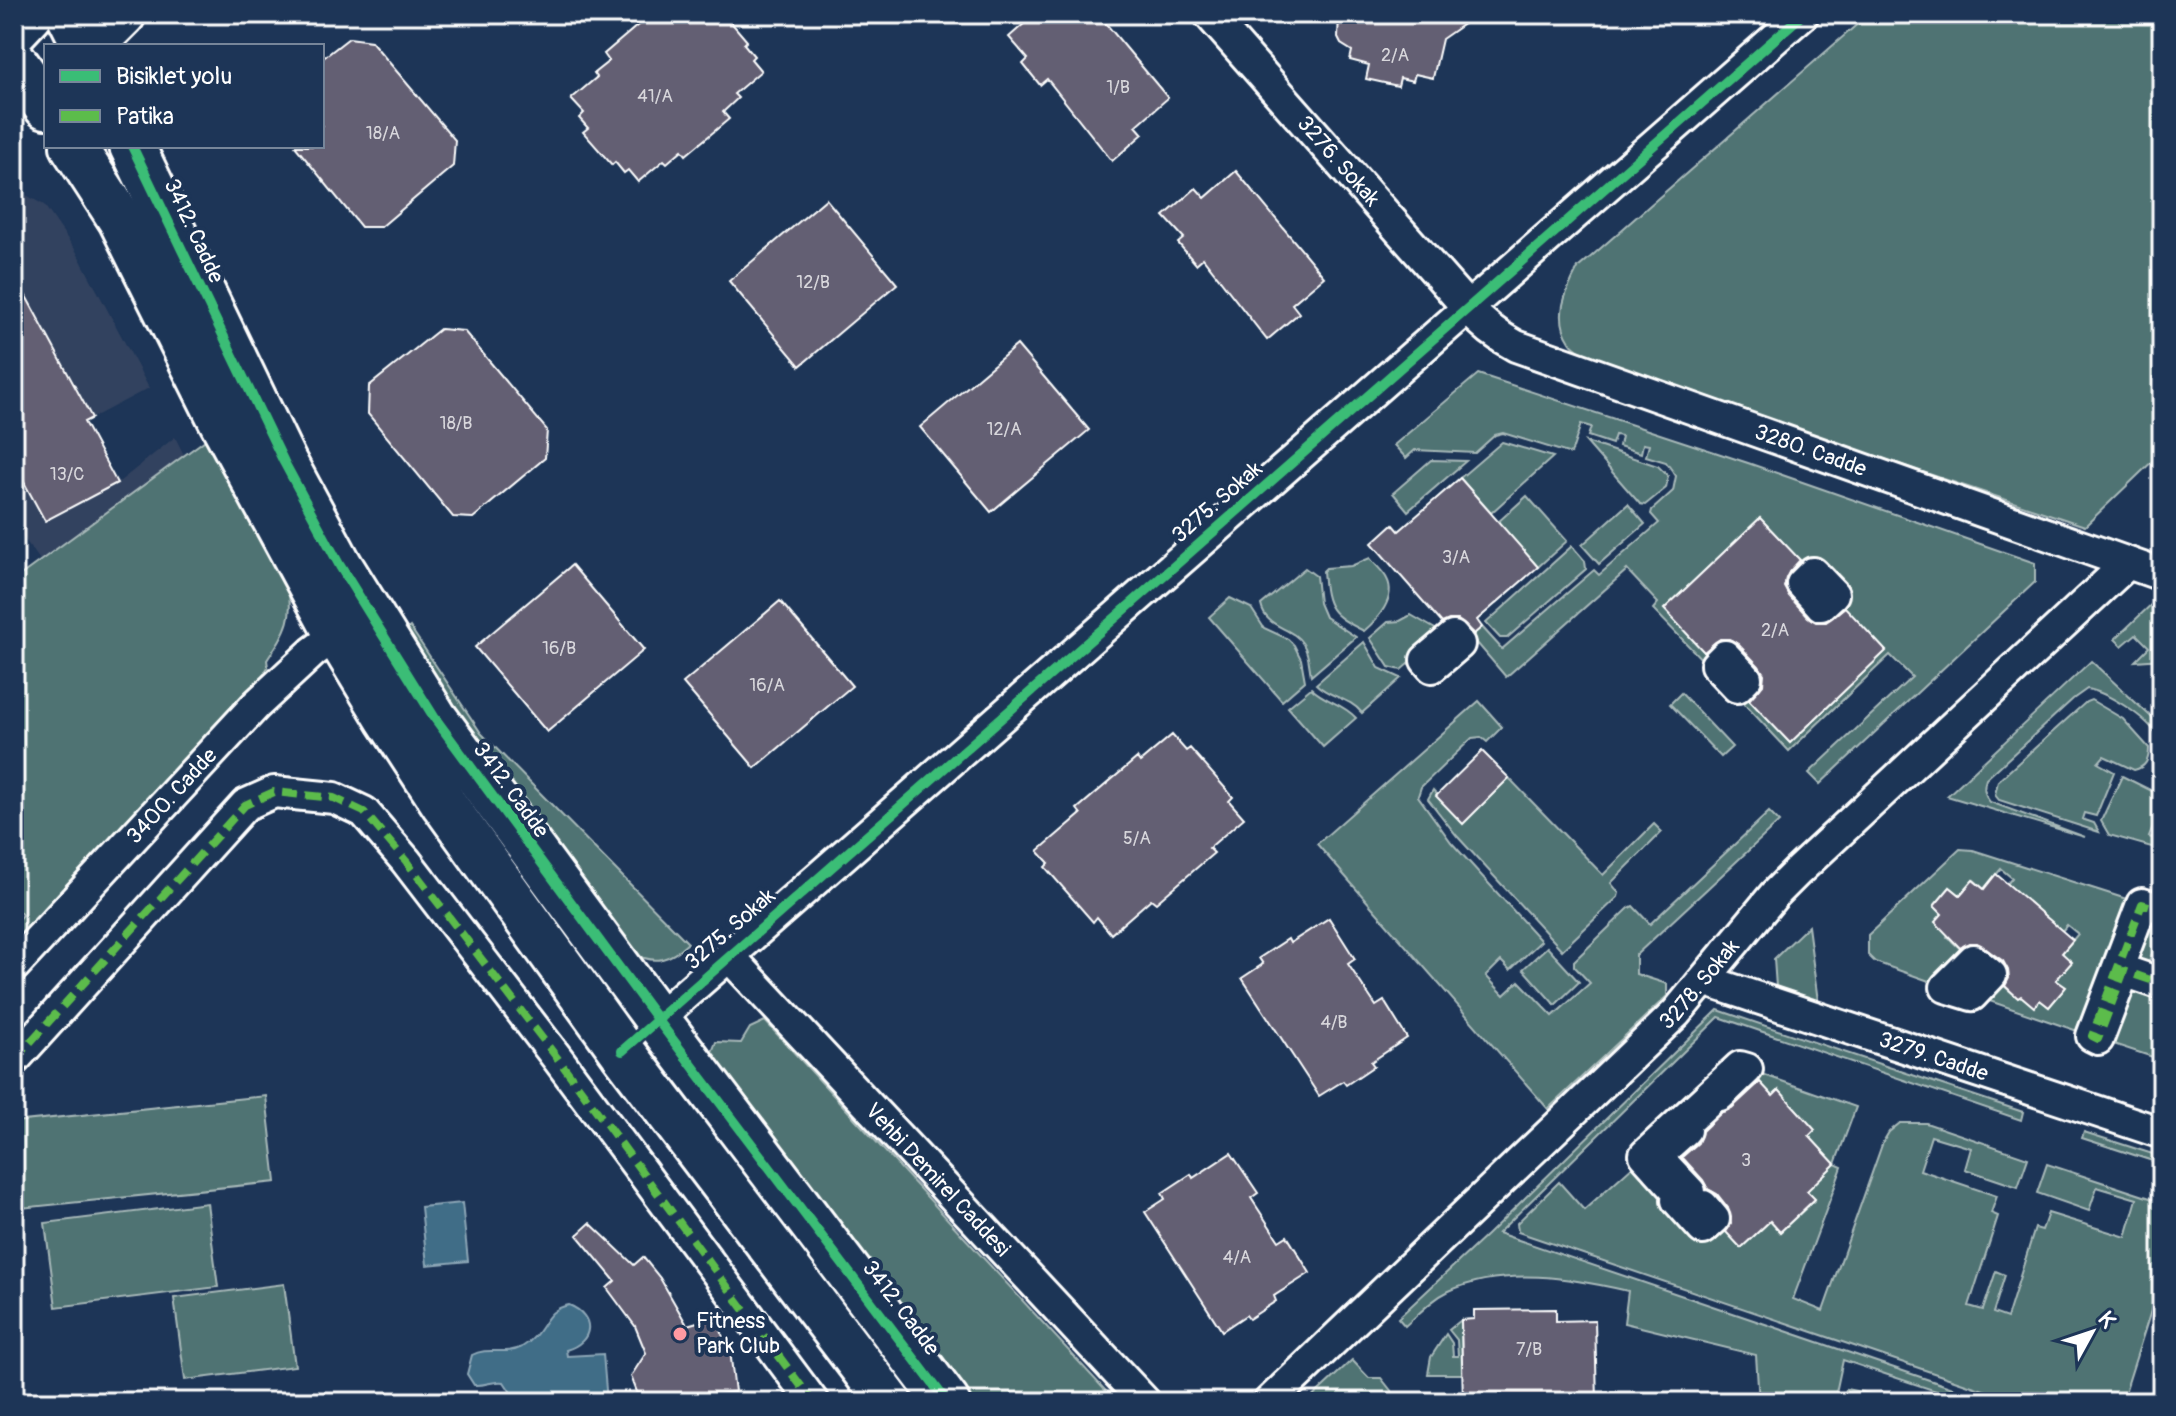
<svg xmlns="http://www.w3.org/2000/svg" width="2176" height="1416" viewBox="0 0 2176 1416" font-family="Pangolin,sans-serif">
	<style>
		.built { fill: #32425f }
		.green { fill: #507373; stroke: #a8b9b9; stroke-width: 2 }
		.water { fill: #416d87; stroke: #8da7b7; stroke-width: 2 }
		.building { fill: #645f73; stroke: #fff; stroke-width: 2 }
		.lines { fill: none; stroke-linecap: round; stroke-linejoin: round }
		.street-casing { stroke: #fff; stroke-width: 36 }
		.secondary-casing { stroke: #fff; stroke-width: 50 }
		.street { stroke: #1d3557; stroke-width: 30 }
		.secondary { stroke: #1d3557; stroke-width: 44 }
		.quiet { stroke: #5cbc4b; stroke-width: 8; stroke-dasharray: 16 8; stroke-linecap: butt }
		.cycleway-casing { stroke: #1d3557; stroke-width: 15 }
		.cycleway { stroke: #3abd76; stroke-width: 10 }
		.poi-dot { fill: #ff9aa2; stroke: #1d3557; stroke-width: 3 }
		.labels { text-anchor: middle; dominant-baseline: central; stroke-width: 8; stroke-linejoin: round; paint-order: stroke }
		.number-label { font-size: 18px; fill: #d8d7dc }
		.street-label { font-size: 22px; fill: #fff; stroke: #1d3557 }
		.poi-label { font-size: 22px; fill: #fff; stroke: #1d3557; text-anchor: start }
	</style>
	<rect width="100%" height="100%" fill="#1d3557"/>
	<filter id="ink" filterUnits="userSpaceOnUse"><feTurbulence type="fractalNoise" baseFrequency=".0125" numOctaves="2"/><feDisplacementMap in="SourceGraphic" scale="16" xChannelSelector="R" yChannelSelector="G"/><feConvolveMatrix kernelMatrix="1 2 1 2 8 2 1 2 1" color-interpolation-filters="sRGB"/></filter>
	<g filter="url(#ink)">
		<g class="built">
			<path d="M14 194 26 195 44 205 76 251 149 388 14 459Z"/>
			<path d="M175 437 184 455 40 560 14 525V464L46 521 119 482Z"/>
		</g>
		<g class="green">
			<path d="M1869 14H2162V452L2085 526 1608 367C1597 360 1576 352 1570 342 1553 317 1566 291 1578 268Z"/>
			<path d="M1478 374 1748 463 2035 563V582L1820 784 1809 773 1912 677 1890 655 1789 751 1735 694 1737 687 1790 743 1886 651 1760 518 1664 609 1716 665 1708 666 1653 609 1658 603 1627 570 1506 677 1471 636 1482 627 1502 649 1594 570 1599 575 1659 523 1651 514 1652 510 1673 491 1676 476 1666 462 1646 456 1649 445 1643 444 1641 453 1619 446 1621 436 1615 435 1612 444 1588 436 1591 427 1581 424 1571 454 1503 433 1495 435 1475 453 1415 450 1406 458 1394 445Z"/>
			<path d="M208 438 286 581C296 617 286 631 267 660L268 667 256 687 14 950V924L22 915 14 905V580Z"/>
			<path d="M1502 442 1553 457 1491 513 1460 478Z"/>
			<path d="M1586 442 1658 466 1668 476 1666 488 1645 505 1640 504Z"/>
			<path d="M1431 460 1466 461 1408 511 1393 493Z"/>
			<path d="M1527 496 1567 541 1538 567 1498 522Z"/>
			<path d="M1628 504 1645 524 1599 564 1582 545Z"/>
			<path d="M1572 546 1585 561 1586 569 1507 638H1500L1486 623Z"/>
			<path d="M1370 558C1375 565 1384 572 1387 579 1397 598 1377 620 1364 631 1330 614 1326 609 1323 571L1326 568 1351 566Z"/>
			<path d="M1305 568 1316 576 1319 603 1325 617 1356 637 1311 676C1309 665 1309 653 1303 644 1292 626 1266 629 1261 605Z"/>
			<path d="M1230 598 1251 608 1264 628 1288 639 1294 645 1301 659 1305 681 1282 701 1209 617Z"/>
			<path d="M2156 600 2162 603V659L2135 661 2149 647 2136 634 2122 646 2115 639Z"/>
			<path d="M1411 615 1437 630 1438 638 1401 670 1389 667 1370 638 1388 622 1400 621Z"/>
			<path d="M410 627 481 733 688 943C669 961 655 965 632 953L399 637Z"/>
			<path d="M1364 642 1379 668 1401 678 1362 713C1349 697 1330 698 1316 684Z"/>
			<path d="M2091 661 2162 727V759C2162 751 2160 742 2156 734 2146 717 2107 692 2087 689L2073 699 1986 779C1983 788 1984 794 1990 802L2085 837 1947 796Z"/>
			<path d="M1311 688C1325 702 1343 703 1356 718L1323 747 1288 707Z"/>
			<path d="M1681 693 1732 747 1721 757 1670 704Z"/>
			<path d="M2091 700 2123 719 2149 748C2149 760 2146 767 2134 770L2104 756 2098 763 2114 772 2096 816 2084 813 2082 819 2094 823 2099 832 1999 800 1995 795 1998 781 2086 702Z"/>
			<path d="M1479 701 1502 727 1487 742 1481 737 1472 738 1421 787 1418 796 1451 842 1541 941 1510 970 1501 961 1486 976 1504 995 1519 981 1553 1016 1590 983 1574 966V961L1629 908 1633 906 1650 924 1769 812 1779 822 1636 955V974L1667 984V996L1548 1109 1317 844Z"/>
			<path d="M2122 776 2158 794 2162 780V805L2149 837 2162 841V850L2109 835 2101 821Z"/>
			<path d="M1509 778 1603 875 1654 824 1662 832 1611 883 1619 893 1618 897 1562 950 1457 836 1428 799 1433 790 1463 823Z"/>
			<path d="M1960 849 1973 850 2142 904 2092 1036 1972 995 1991 975 2018 998 2021 996 2034 1006 2040 1000 2049 1007 2065 988 2056 980 2071 962 2062 953 2078 934 2067 925 2062 931 2007 884 2012 878 2001 869 1984 889 1974 880 1960 895 1950 887 1934 906 1942 914 1935 922 1948 934 1947 937 1973 960 1946 987 1875 962 1868 955V935Z"/>
			<path d="M2149 906 2162 910V948L2155 946 2145 972 2126 965Z"/>
			<path d="M1808 926 1818 1001 1776 987 1774 959Z"/>
			<path d="M1547 947 1579 982 1555 1005 1523 969Z"/>
			<path d="M2124 971 2162 984V1060L2098 1039Z"/>
			<path d="M1718 1010 2023 1112 2021 1120 1719 1017 1498 1233 1994 1402H1969L1843 1360 1834 1402H1759L1756 1355 1624 1323 1628 1291C1572 1278 1504 1266 1449 1291 1432 1299 1419 1314 1405 1326L1398 1318 1487 1235Z"/>
			<path d="M765 1021 1116 1402H967L726 1085 712 1052 716 1042 741 1043 750 1028Z"/>
			<path d="M1747 1069 1856 1107 1835 1164 1842 1167 1793 1299 1823 1311 1883 1142 1889 1132 1900 1123H1926L2028 1158 2018 1187 1965 1169 1971 1148 1931 1136 1920 1170 1997 1196 1991 1213 1998 1216 1969 1306 1983 1310 1996 1271 2005 1275 1993 1313 2007 1318 2035 1228 2042 1230 2048 1213 2126 1237 2137 1199 2097 1187 2089 1211 2037 1193 2047 1164 2150 1198 2161 1207 2162 1276 2122 1402H2019L1518 1232 1517 1223 1559 1182 1584 1210 1645 1155 1714 1219 1741 1248 1770 1221 1780 1232 1815 1200 1807 1191 1835 1164 1809 1136 1815 1130 1779 1090 1773 1096Z"/>
			<path d="M266 1096 276 1182 21 1208 14 1122Z"/>
			<path d="M2084 1132 2162 1157V1164L2082 1138Z"/>
			<path d="M207 1203 218 1287 56 1307 45 1223Z"/>
			<path d="M284 1284 295 1366 185 1380 174 1298Z"/>
			<path d="M1461 1320 1462 1374H1428L1431 1357 1446 1334 1452 1343 1453 1356H1458L1457 1340 1449 1330Z"/>
			<path d="M1352 1360 1369 1378H1381L1400 1402H1307Z"/>
			<path d="M1846 1389 1910 1402H1844Z"/>
		</g>
		<g class="water">
			<path d="M462 1203 468 1261 427 1265 421 1207Z"/>
			<path d="M569 1305C596 1316 594 1342 566 1350L567 1356 603 1354 607 1402H510V1391L504 1382C493 1380 486 1386 474 1385L467 1374 472 1355C488 1346 505 1356 522 1347 546 1333 542 1310 569 1305Z"/>
		</g>
		<g class="building">
			<path d="M651 14H724L747 41 744 44 754 56 751 59 761 71 734 94 738 98 723 112 729 119 686 155 682 150 667 163 664 160 638 182 628 170 624 173 615 162 612 165 583 132 588 128 579 118 584 113 571 99 597 77 594 73 609 61 604 54Z"/>
			<path d="M1035 14H1098L1168 98 1136 126 1143 134 1112 161 1047 79 1040 85 1023 64 1028 59 1009 37Z"/>
			<path d="M1339 14H1478L1442 39 1433 78 1415 74 1413 81 1400 78 1398 86 1366 79 1369 65 1350 60 1352 51 1341 44 1338 38Z"/>
			<path d="M349 38 371 41 455 140 453 166 381 227H361L295 146H322V59Z"/>
			<path d="M1236 171 1324 277 1292 304 1299 313 1267 340 1203 258 1196 264 1178 243 1184 238 1164 216 1196 188 1205 198Z"/>
			<path d="M826 199 897 284 800 366 729 281Z"/>
			<path d="M14 274 92 418 84 422 117 483 45 521 14 464Z"/>
			<path d="M440 329 464 331 547 430 545 458 473 518 453 517 368 414 369 386Z"/>
			<path d="M1017 345 1089 430 991 512 920 427Z"/>
			<path d="M1460 478 1538 567 1477 620 1482 627 1474 634 1458 620H1449L1442 623 1372 543 1393 524 1399 531Z"/>
			<path d="M1760 518 1800 560 1789 572 1784 587 1789 596 1808 617 1816 622H1826L1845 607 1886 651 1790 743 1749 700 1763 684 1764 674 1759 666 1738 644 1729 639H1720L1704 652 1664 609Z"/>
			<path d="M572 565 644 650 547 732 475 647Z"/>
			<path d="M780 601 852 686 755 768 683 683Z"/>
			<path d="M1172 735 1186 751 1190 748 1233 797 1229 801 1244 818 1209 848 1214 853 1156 903 1151 899 1111 934 1097 917 1093 922 1045 867 1049 863 1038 851 1081 814 1077 809 1137 758 1140 762Z"/>
			<path d="M1482 751 1509 778 1463 824 1436 796Z"/>
			<path d="M1996 874 2073 940 2062 953 2072 962 2056 980 2066 987 2049 1007 2040 1000 2034 1007 2021 996 2018 998 2005 986 2009 978 2008 970 2003 961 1977 943H1969L1960 948 1935 922 1942 914 1934 906 1950 887 1960 895 1973 880 1984 889Z"/>
			<path d="M1329 918 1355 959 1348 964 1376 1006 1384 1001 1407 1038 1371 1062 1374 1066 1346 1085 1343 1081 1319 1096 1242 978 1263 964 1259 958 1288 939 1290 943Z"/>
			<path d="M1760 1082 1773 1096 1779 1090 1815 1130 1809 1136 1835 1164 1807 1191 1815 1199 1780 1232 1770 1221 1741 1248 1726 1232 1731 1224 1728 1208 1717 1194 1708 1189 1703 1180 1682 1157 1698 1143 1702 1131 1722 1112 1732 1108Z"/>
			<path d="M1231 1153 1258 1193 1251 1198 1279 1241 1287 1236 1310 1273 1274 1296 1276 1301 1249 1319 1246 1315 1222 1331 1145 1212 1165 1199 1162 1193 1191 1174 1193 1178Z"/>
			<path d="M590 1223 634 1265 643 1257 660 1278 687 1325 718 1316 724 1342H729L735 1392 705 1396 703 1402H655L637 1392 631 1376 646 1353 635 1326 607 1288 615 1281 577 1235Z"/>
			<path d="M1556 1309V1321L1595 1320 1597 1402H1463L1461 1320 1474 1319V1310Z"/>
		</g>
		<g class="lines">
			<defs>
				<g id="street">
					<path id="s1" d="M1209 14 1468 308C1482 324 1497 336 1516 346L2162 575"/>
					<path d="M1813 573 1833 594 1821 605 1802 584Z"/>
					<path d="M1453 637 1459 644 1432 667 1426 660Z"/>
					<path d="M1725 656 1746 678 1737 687 1716 665Z"/>
					<path d="M2149 906 2142 904 2092 1036 2098 1039 2124 971 2162 984"/>
					<path id="s2" d="M729 956 1145 1402"/>
					<path d="M1973 960 1991 975 1972 995 1946 987Z"/>
					<path id="s3" d="M14 966 256 705 313 652 337 634"/>
					<path id="s4" d="M1704 980 2162 1133"/>
					<path d="M657 1019 1803 14"/>
					<path d="M14 1060 245 805 274 792 334 798 364 812 406 861 558 1059 813 1402"/>
					<path d="M1740 1067 1747 1069 1720 1095 1717 1093 1681 1126 1685 1130 1656 1156 1690 1192 1686 1196 1699 1209 1703 1206 1714 1219 1703 1229 1677 1200 1682 1196 1645 1155Z"/>
					<path id="s5" d="M1269 1402 1676 1013 1774 895 1798 871 2128 563"/>
				</g>
				<g id="secondary">
					<path d="M69 14 85 46"/>
					<path d="M14 31 30 14"/>
					<path d="M91 46 123 14"/>
					<path d="M14 61 46 106"/>
					<path d="M73 146 121 220 220 418 337 634 388 718 444 804 622 1051 889 1402"/>
					<path d="M132 146 284 462 340 566 434 717 657 1019 947 1402"/>
				</g>
			</defs>
			<use href="#street" class="street-casing"/>
			<use href="#secondary" class="secondary-casing"/>
			<use href="#street" class="street"/>
			<use href="#secondary" class="secondary"/>
			<g class="quiet">
				<path d="M2149 906 2142 904 2092 1036 2098 1039 2124 971 2162 984"/>
				<path d="M14 1060 245 805 274 792 334 798 364 812 406 861 558 1059 813 1402"/>
			</g>
			<defs>
				<g id="cycleway">
					<path d="M132 146 284 462 340 566 434 717 657 1019 947 1402"/>
					<path d="M622 1051 1803 14"/>
				</g>
			</defs>
			<use href="#cycleway" class="cycleway-casing"/>
			<use href="#cycleway" class="cycleway"/>
		</g>
	</g>
	<circle class="poi-dot" cx="680" cy="1334" r="8"/>
	<g class="labels">
		<g class="number-label">
			<text x="1395" y="55">2/A</text>
			<text x="1118" y="87">1/B</text>
			<text x="655" y="96">41/A</text>
			<text x="383" y="133">18/A</text>
			<text x="813" y="282">12/B</text>
			<text x="456" y="423">18/B</text>
			<text x="1004" y="429">12/A</text>
			<text x="67" y="474">13/C</text>
			<text x="1456" y="557">3/A</text>
			<text x="1775" y="630">2/A</text>
			<text x="559" y="648">16/B</text>
			<text x="767" y="685">16/A</text>
			<text x="1137" y="838">5/A</text>
			<text x="1334" y="1022">4/B</text>
			<text x="1746" y="1160">3</text>
			<text x="1237" y="1257">4/A</text>
			<text x="1529" y="1349">7/B</text>
		</g>
		<g class="street-label">
			<text stroke="none"><textPath href="#s1" startOffset="196">3276. Sokak</textPath></text>
			<text transform="translate(194 231) rotate(65)">3412. Cadde</text>
			<text stroke="none"><textPath href="#s1" startOffset="766">3280. Cadde</textPath></text>
			<text transform="translate(1217 502) rotate(-41)">3275. Sokak</text>
			<text transform="translate(511 790) rotate(54)">3412. Cadde</text>
			<text stroke="none"><textPath href="#s3" startOffset="232">3400. Cadde</textPath></text>
			<text transform="translate(730 929) rotate(-41)">3275. Sokak</text>
			<text stroke="none"><textPath href="#s5" startOffset="600">3278. Sokak</textPath></text>
			<text stroke="none"><textPath href="#s4" startOffset="242">3279. Cadde</textPath></text>
			<text stroke="none"><textPath href="#s2" startOffset="306">Vehbi Demirel Caddesi</textPath></text>
			<text transform="translate(901 1308) rotate(53)">3412. Cadde</text>
		</g>
		<g class="poi-label">
			<text x="696" y="1321">Fitness<tspan x="696" dy="25">Park Club</tspan></text>
		</g>
	</g>
	<rect width="2176" height="1416" fill="none" stroke="#1d3557" stroke-width="48"/>
	<rect x="24" y="24" width="2128" height="1368" fill="none" stroke="#fff" stroke-width="3" filter="url(#ink)"/>
	<rect x="44" y="44" width="280" height="104" fill="#1d3557" stroke="#77869a" stroke-width="2"/>
	<rect x="60" y="70" width="40" height="12" fill="#3abd76" stroke="#77869a" stroke-width="2"/>
	<text x="116" y="84" font-size="24" fill="#ffffff">Bisiklet yolu</text>
	<rect x="60" y="110" width="40" height="12" fill="#5cbc4b" stroke="#77869a" stroke-width="2"/>
	<text x="116" y="124" font-size="24" fill="#ffffff">Patika</text>
	<g transform="translate(2092 1332) rotate(50)" stroke="#1d3557" stroke-width="6" paint-order="stroke">
	<path d="M0-6L14 30L0 20L-14 30Z" fill="#ffffff"/>
	<text y="-12" font-size="22" font-weight="bold" text-anchor="middle" fill="#ffffff">K</text>
	</g>
</svg>
